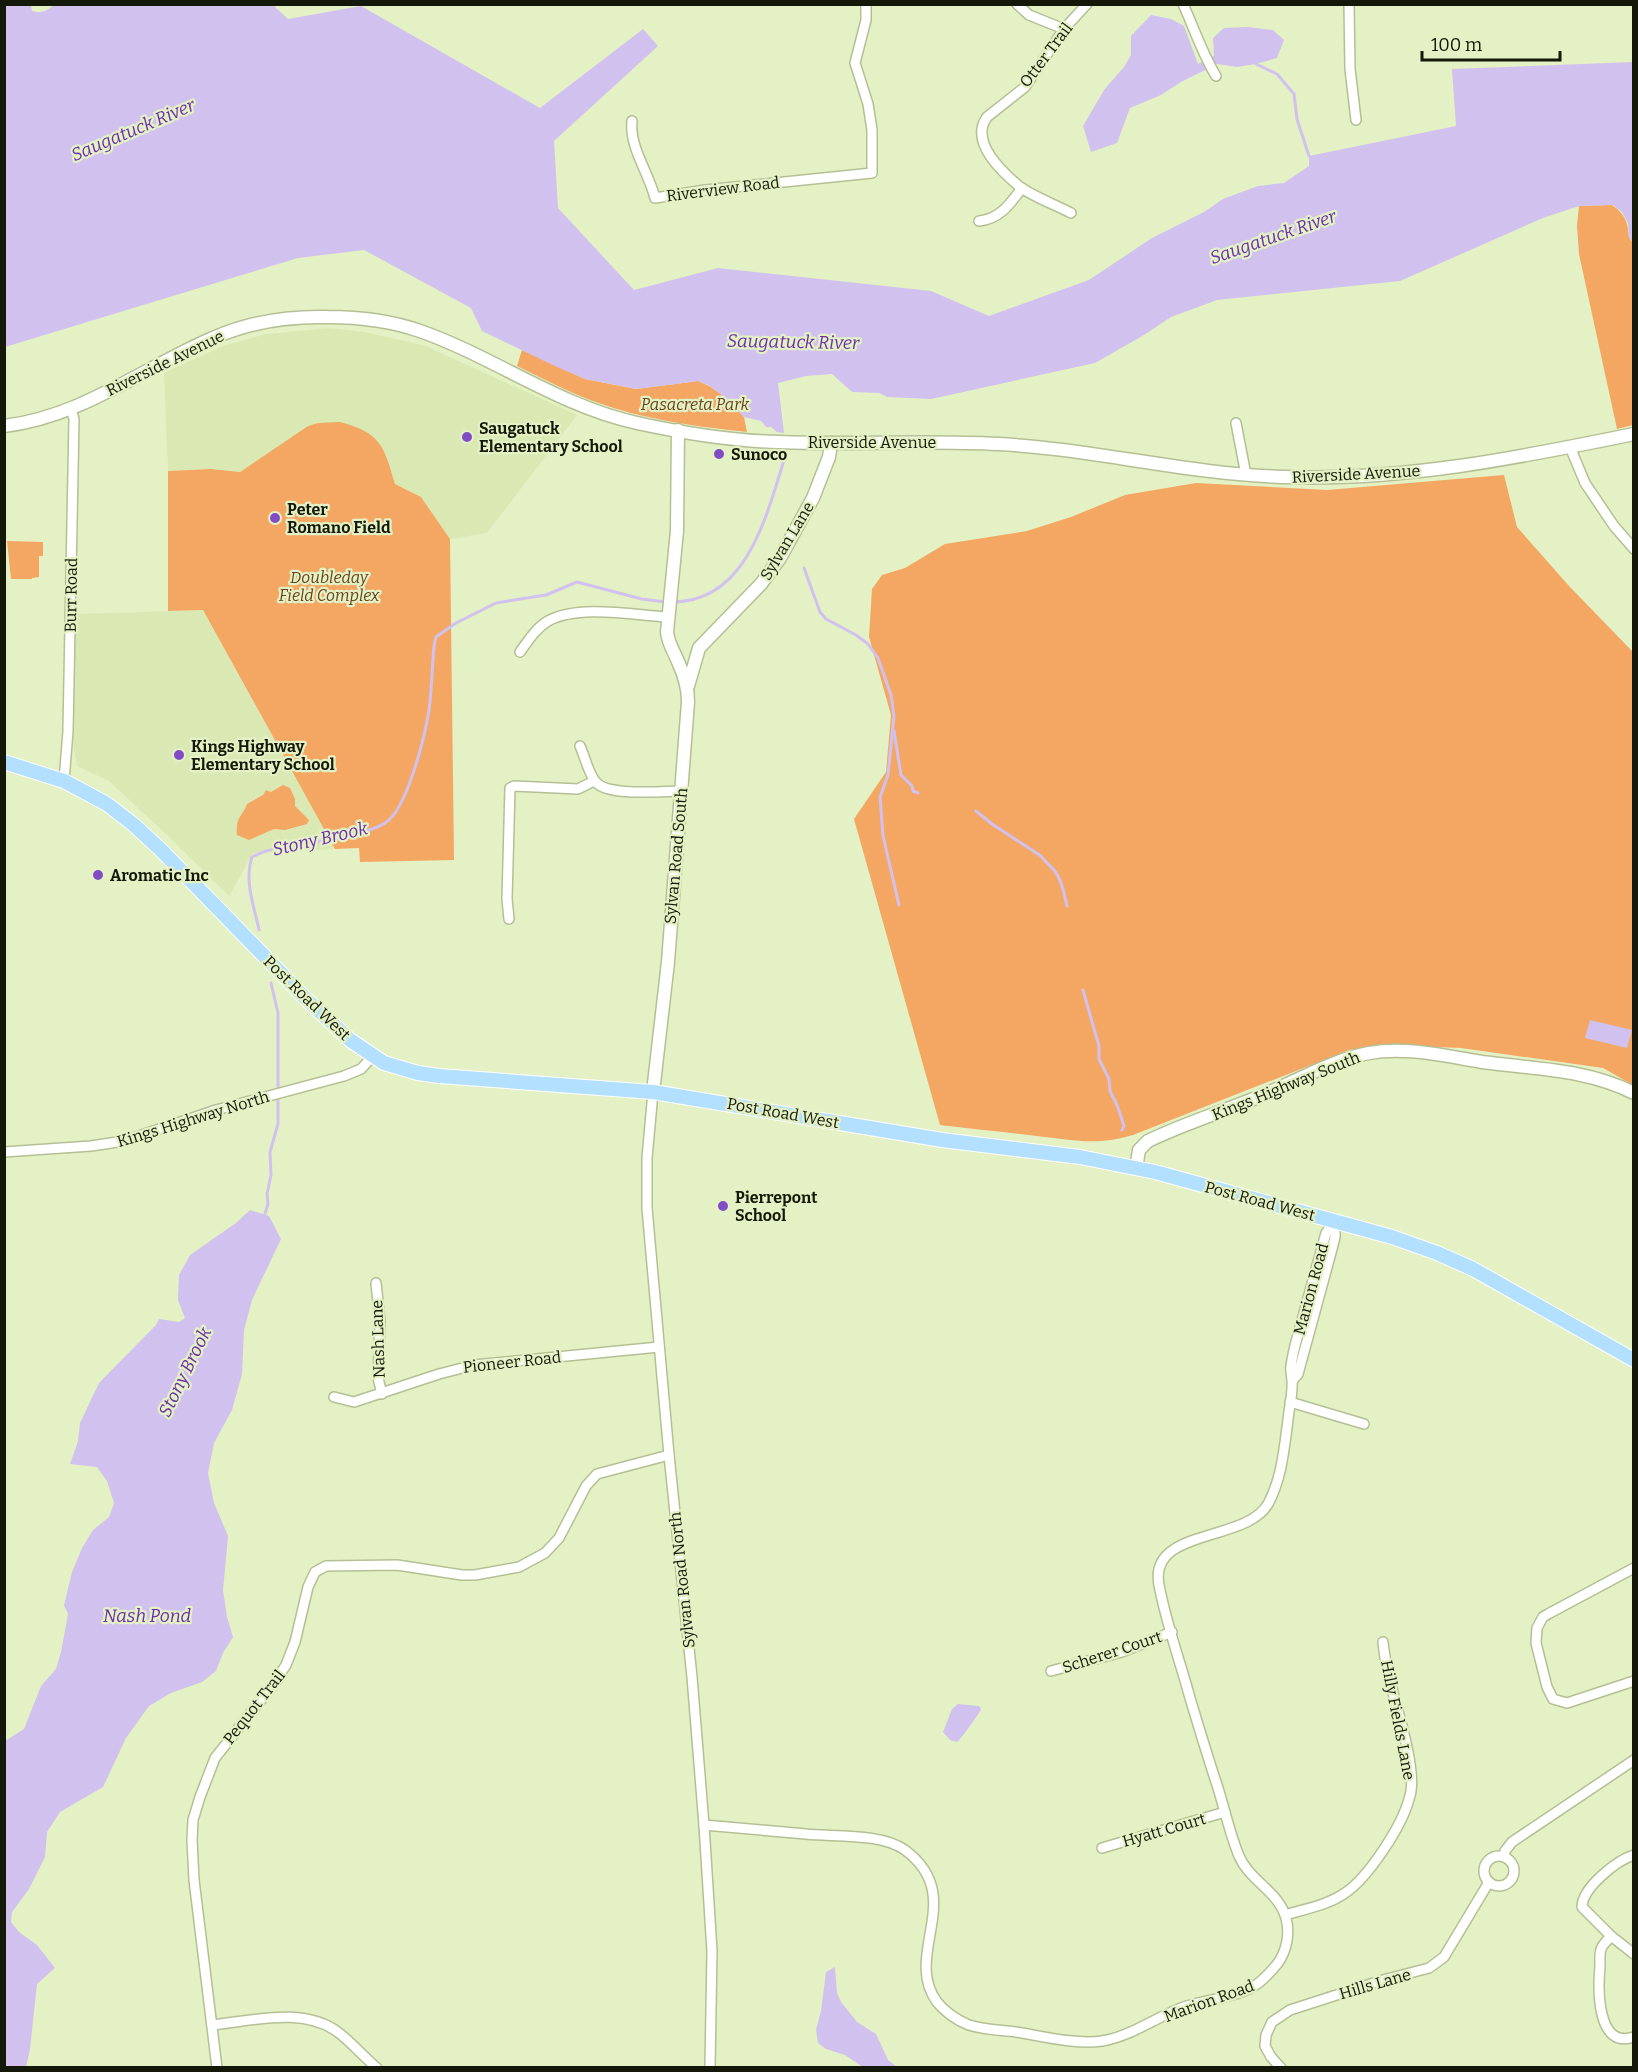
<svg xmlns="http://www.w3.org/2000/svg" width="1638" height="2072" viewBox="0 0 1638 2072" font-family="Bitter,serif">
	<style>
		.built { fill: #dae9b4 }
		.green { fill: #f4a663 }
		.water { fill: #d1c1ee }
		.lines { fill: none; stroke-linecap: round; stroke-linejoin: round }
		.stream { stroke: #d1c1ee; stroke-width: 3 }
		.street-casing { stroke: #b4c094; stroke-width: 12 }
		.secondary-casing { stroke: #b4c094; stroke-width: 15 }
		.primary-casing { stroke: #fff; stroke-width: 16 }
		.street { stroke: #fff; stroke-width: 9 }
		.secondary { stroke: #fff; stroke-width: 12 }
		.primary { stroke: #b4e0ff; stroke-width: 14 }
		.poi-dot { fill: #804cc3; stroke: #e4f1c4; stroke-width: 2 }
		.labels { text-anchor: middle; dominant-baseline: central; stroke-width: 4.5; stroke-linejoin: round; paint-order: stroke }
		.street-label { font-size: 16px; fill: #141808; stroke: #e4f1c4 }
		.park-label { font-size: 16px; font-style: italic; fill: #6a421c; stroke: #e4f1c4 }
		.poi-label { font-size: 16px; font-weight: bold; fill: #141808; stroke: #e4f1c4; text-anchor: start }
		.water-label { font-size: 18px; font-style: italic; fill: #6a2dad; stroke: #e4f1c4 }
	</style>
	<rect width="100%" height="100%" fill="#e4f1c4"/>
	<g class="built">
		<path d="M330 328 365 332 426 346 577 415 487 533 450 539 421 497 395 484 386 454 308 426 240 472 211 469 168 471 164 373 223 346 266 334Z"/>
		<path d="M203 610 335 849 253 853 229 896 169 837 109 781 77 766 73 743 76 614Z"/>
	</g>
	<g class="green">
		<path d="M1612 205C1625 214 1628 222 1629 238L1633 242V425L1617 429 1579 254 1577 226 1579 206Z"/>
		<path d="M522 350 585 379 636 389 698 381 711 387 725 397 744 417 747 432C691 426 633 418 580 396 559 387 538 376 517 366Z"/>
		<path d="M340 422C381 433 384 446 395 484L421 497 450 539 454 860 360 862 359 848 335 849 203 610 168 611V471L211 469 240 472 308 426 318 423Z"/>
		<path d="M1504 475 1517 527 1569 586 1633 652V1085L1603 1068 1461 1048 1390 1045 1349 1050 1339 1054 1133 1135C1096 1146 1074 1140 1037 1136 1004 1132 972 1129 940 1125L854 819 886 772 891 715 869 637 872 589 882 575 905 568 945 544 1027 531 1071 517 1125 495 1196 483 1327 490Z"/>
		<path d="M7 541 43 542V556H39V577L32 578V579H11Z"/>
		<path d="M283 785 290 788 295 799V806L309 820 307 824 285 830 274 829 249 840 237 835C235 818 242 817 247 804L263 795 266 790 271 792Z"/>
	</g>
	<g class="water">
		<path d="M55 4 273 5 288 19 361 6 540 108 643 29 658 46 554 141 558 208 634 290 718 268 931 291 989 316 1089 280 1152 238 1204 212 1223 199 1258 186 1284 183 1309 166V156L1456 126 1452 69 1633 62V242L1629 238 1628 223 1622 212 1613 205 1579 206 1543 218 1400 281 1217 300 1171 317 1144 335 1095 363 931 399 887 397 879 393 852 392 832 374 806 376 778 383 784 433 777 432 771 427H766L761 421 744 417 724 397 710 386 698 381 637 389 585 379 557 367 482 331 471 308 364 250 298 258 5 347V5H31L32 11C42 14 47 11 55 4Z"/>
		<path d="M1151 15 1171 19 1184 26 1198 64 1214 56 1213 38 1224 28 1248 27 1273 30 1284 40 1277 58 1256 64 1237 67 1217 64 1181 82 1161 95 1130 108 1117 143 1091 152 1083 126 1104 90 1124 67 1131 55V36Z"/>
		<path d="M1590 1020 1632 1030 1627 1048 1585 1038Z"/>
		<path d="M250 1210 269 1216 281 1239 252 1300 244 1330 242 1374 232 1410 214 1443 208 1473 214 1503 228 1536 223 1590 227 1617 233 1637 223 1653 216 1671 202 1682 171 1693 149 1706 126 1738 103 1787 60 1812 47 1832 45 1857 29 1889 12 1912 11 1922 19 1932 37 1945 55 1968 37 1984 30 2049 26 2067H5V1741L24 1729 41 1686 56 1669 61 1652 68 1614 64 1605 72 1572 82 1548 93 1530 109 1517 114 1503 107 1481 97 1467 70 1464 78 1441 80 1423 99 1383 156 1325 159 1319 179 1322 185 1318 178 1300 179 1275 190 1255 236 1223Z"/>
		<path d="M958 1704 979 1706 981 1709C979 1714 961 1739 957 1742L950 1740 943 1732 952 1709Z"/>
		<path d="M835 1967 837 1993 841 2002 857 2022 876 2034 888 2060 897 2067H863L845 2055 826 2049 818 2043 816 2030 821 2011 826 1972Z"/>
	</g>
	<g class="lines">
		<g class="stream">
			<path d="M1256 64 1277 74 1294 94 1297 119 1309 156"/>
			<path d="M804 568 820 612 826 619 856 635 868 644 878 658 891 695 894 716 888 775 880 797 883 836 899 905"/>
			<path d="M672 602C749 602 767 512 786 454L783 444"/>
			<path d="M894 731 901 775 912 786 913 791 918 793"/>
			<path d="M976 811 992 824 1041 856C1045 862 1049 864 1054 870 1062 880 1064 894 1067 906"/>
			<path d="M259 930C254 906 244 881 252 857 279 843 308 845 337 838 352 834 371 832 385 823 407 810 425 736 429 710 432 689 432 667 434 646L436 637 456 623 496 603 546 595 577 582 642 599 666 602"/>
			<path d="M1083 990 1099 1046V1059L1109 1079 1110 1091 1117 1105 1124 1126 1122 1130"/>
			<path d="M264 1217 268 1204 267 1194 271 1175 270 1152 278 1124V1013L271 983"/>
		</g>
		<defs>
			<g id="street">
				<path d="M1017 4 1029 15 1064 29"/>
				<path d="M1183 4C1194 28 1202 53 1216 76"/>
				<path d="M1349 4 1350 69 1356 120"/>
				<path d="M632 121C629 147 649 173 655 198L705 190 872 173V130L868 104 855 63 866 20V4"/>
				<path d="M1071 213C1056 205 1034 197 1020 187 1002 172 969 142 987 117L1025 87 1064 29 1087 4"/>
				<path d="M979 221C1000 219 1010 204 1022 188"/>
				<path d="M1236 423 1246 475"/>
				<path d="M1570 447 1585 483 1614 526 1634 549"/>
				<path d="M520 652C528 641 536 628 548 621 578 604 634 615 667 617"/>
				<path d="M580 746C585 757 588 772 595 781 605 797 663 791 682 791"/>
				<path d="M64 781 68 731 74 419 71 409"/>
				<path d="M509 919 507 899 510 788 514 786 578 789 594 781"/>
				<path d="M653 1092 647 1158V1208L669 1455 692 1677 704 1825 712 1951 710 2068"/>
				<path d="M4 1152 91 1146 124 1141 216 1110 344 1076 361 1069 372 1057"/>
				<path d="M376 1283 380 1321 378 1378 382 1394"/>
				<path d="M334 1397 354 1402 439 1374 474 1365 659 1347"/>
				<path d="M1290 1402 1364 1424"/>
				<path d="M1634 1568 1548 1614 1543 1617 1537 1628 1536 1643 1547 1687 1553 1699 1567 1703 1634 1681"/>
				<path d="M1051 1671 1122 1652 1172 1632"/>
				<path d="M704 1825C738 1828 772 1831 806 1834 834 1837 882 1833 905 1850 968 1897 902 1954 937 2002 945 2012 958 2021 969 2025 984 2030 1001 2030 1016 2032 1041 2036 1076 2045 1102 2041 1129 2037 1155 2018 1181 2008 1203 2000 1229 1999 1249 1989 1261 1983 1270 1973 1278 1963 1287 1950 1290 1933 1286 1918 1279 1892 1249 1880 1239 1856 1230 1834 1225 1811 1218 1788 1208 1758 1199 1728 1190 1698 1180 1661 1166 1623 1159 1585 1148 1528 1245 1543 1268 1504 1282 1478 1284 1449 1288 1420 1289 1408 1293 1394 1292 1381 1292 1376 1290 1371 1291 1366 1293 1350 1298 1335 1302 1320 1309 1295 1316 1270 1323 1244L1326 1233 1335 1221V1237L1332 1249 1298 1374 1292 1381"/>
				<path d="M1102 1848 1225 1812"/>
				<circle cx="1499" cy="1871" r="15"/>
				<path d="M1504 1857 1505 1851 1512 1842 1634 1760"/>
				<path d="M1285 1915C1305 1909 1328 1905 1345 1893 1368 1878 1402 1826 1409 1799 1412 1791 1412 1781 1411 1772 1407 1728 1387 1687 1383 1642"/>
				<path d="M1611 1936 1582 1907C1582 1888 1617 1860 1634 1855"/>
				<path d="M1634 1954 1611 1936C1608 1940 1604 1943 1602 1947 1599 1952 1600 1960 1600 1966 1598 1987 1596 2050 1634 2037"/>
				<path d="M212 2025C253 2021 304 2006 339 2033 352 2043 364 2057 377 2068"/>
				<path d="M217 2068 194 1880 192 1840 193 1820 200 1797 215 1758 272 1686 286 1665 295 1642 308 1587 315 1572 326 1566 397 1565 462 1575H475L519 1567 545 1553 559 1538 586 1486 597 1474 669 1455"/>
				<path d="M1281 2068 1271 2057 1265 2046 1266 2035 1272 2022 1290 2010 1383 1980 1429 1968 1444 1957 1489 1882"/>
			</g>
			<g id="secondary">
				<path d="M4 426C81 417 143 368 213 338 249 322 289 316 328 317 359 317 391 321 420 331 494 357 559 406 637 423 683 433 732 441 779 442 852 445 925 440 998 444 1094 449 1187 474 1283 477 1402 481 1517 458 1634 434"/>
				<path d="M688 686 699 648 761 584 780 558 813 498 829 457 831 443"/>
				<path d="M653 1092 668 962 688 702C688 688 685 677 679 664 675 653 668 644 667 632L677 531 678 430"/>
				<path d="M1136 1168 1139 1150 1148 1141C1185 1123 1225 1111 1263 1095 1297 1081 1332 1060 1369 1053 1405 1046 1446 1056 1482 1062 1534 1069 1587 1069 1634 1093"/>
			</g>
			<path id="primary" d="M4 762 64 781 107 804 134 825 161 850 305 998 350 1040 384 1063 418 1073 439 1076 653 1092 942 1140 1080 1157 1155 1172 1392 1237 1437 1253 1473 1269 1634 1360"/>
		</defs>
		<use href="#street" class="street-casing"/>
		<use href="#secondary" class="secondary-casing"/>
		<use href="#primary" class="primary-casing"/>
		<use href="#street" class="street"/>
		<use href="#secondary" class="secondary"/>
		<use href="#primary" class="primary"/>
	</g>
	<g class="poi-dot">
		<circle cx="467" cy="437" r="6"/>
		<circle cx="719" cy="454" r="6"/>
		<circle cx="275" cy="518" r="6"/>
		<circle cx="179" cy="755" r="6"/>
		<circle cx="98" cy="875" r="6"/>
		<circle cx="723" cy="1206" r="6"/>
	</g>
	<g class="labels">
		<g class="street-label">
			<text transform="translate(1046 55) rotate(-53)">Otter Trail</text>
			<text transform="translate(723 189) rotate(-7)">Riverview Road</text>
			<text transform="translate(165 363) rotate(-26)">Riverside Avenue</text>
			<text x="872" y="442">Riverside Avenue</text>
			<text transform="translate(1356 474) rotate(-3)">Riverside Avenue</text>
			<text transform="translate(787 541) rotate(-59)">Sylvan Lane</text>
			<text transform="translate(71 595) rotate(-89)">Burr Road</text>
			<text transform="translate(676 856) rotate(-85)">Sylvan Road South</text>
			<text transform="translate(307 998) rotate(44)">Post Road West</text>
			<text transform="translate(1286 1086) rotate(-22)">Kings Highway South</text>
			<text transform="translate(783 1113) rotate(10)">Post Road West</text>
			<text transform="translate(193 1119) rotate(-17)">Kings Highway North</text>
			<text transform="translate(1260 1201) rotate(15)">Post Road West</text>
			<text transform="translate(1311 1289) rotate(-75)">Marion Road</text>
			<text transform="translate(378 1339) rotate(-92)">Nash Lane</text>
			<text transform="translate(512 1362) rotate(-6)">Pioneer Road</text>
			<text transform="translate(682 1580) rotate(-96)">Sylvan Road North</text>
			<text transform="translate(1112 1652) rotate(-18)">Scherer Court</text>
			<text transform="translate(254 1707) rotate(-52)">Pequot Trail</text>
			<text transform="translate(1398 1720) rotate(79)">Hilly Fields Lane</text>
			<text transform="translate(1164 1830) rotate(-16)">Hyatt Court</text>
			<text transform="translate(1375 1984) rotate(-16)">Hills Lane</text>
			<text transform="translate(1209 2001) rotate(-20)">Marion Road</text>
		</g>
		<g class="park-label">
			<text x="695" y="404">Pasacreta Park</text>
			<text x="329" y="577">Doubleday<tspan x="329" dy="18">Field Complex</tspan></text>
		</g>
		<g class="poi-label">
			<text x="479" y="428">Saugatuck<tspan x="479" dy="18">Elementary School</tspan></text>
			<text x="731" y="454">Sunoco</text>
			<text x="287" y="509">Peter<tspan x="287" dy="18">Romano Field</tspan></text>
			<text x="191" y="746">Kings Highway<tspan x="191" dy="18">Elementary School</tspan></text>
			<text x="110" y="875">Aromatic Inc</text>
			<text x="735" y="1197">Pierrepont<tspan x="735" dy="18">School</tspan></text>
		</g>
		<g class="water-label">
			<text transform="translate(133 130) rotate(-23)">Saugatuck River</text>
			<text transform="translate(1273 237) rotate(-19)">Saugatuck River</text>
			<text transform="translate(793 342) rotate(1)">Saugatuck River</text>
			<text transform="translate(320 839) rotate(-13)">Stony Brook</text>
			<text transform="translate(185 1372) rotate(-64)">Stony Brook</text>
			<text x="147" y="1616">Nash Pond</text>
		</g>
	</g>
	<rect width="1638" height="2072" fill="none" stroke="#141808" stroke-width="12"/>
	<path d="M1422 51v9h138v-9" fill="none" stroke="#141808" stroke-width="3"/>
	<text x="1431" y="51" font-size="18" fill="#141808" stroke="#e4f1c4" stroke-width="4.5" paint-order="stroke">100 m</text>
</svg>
